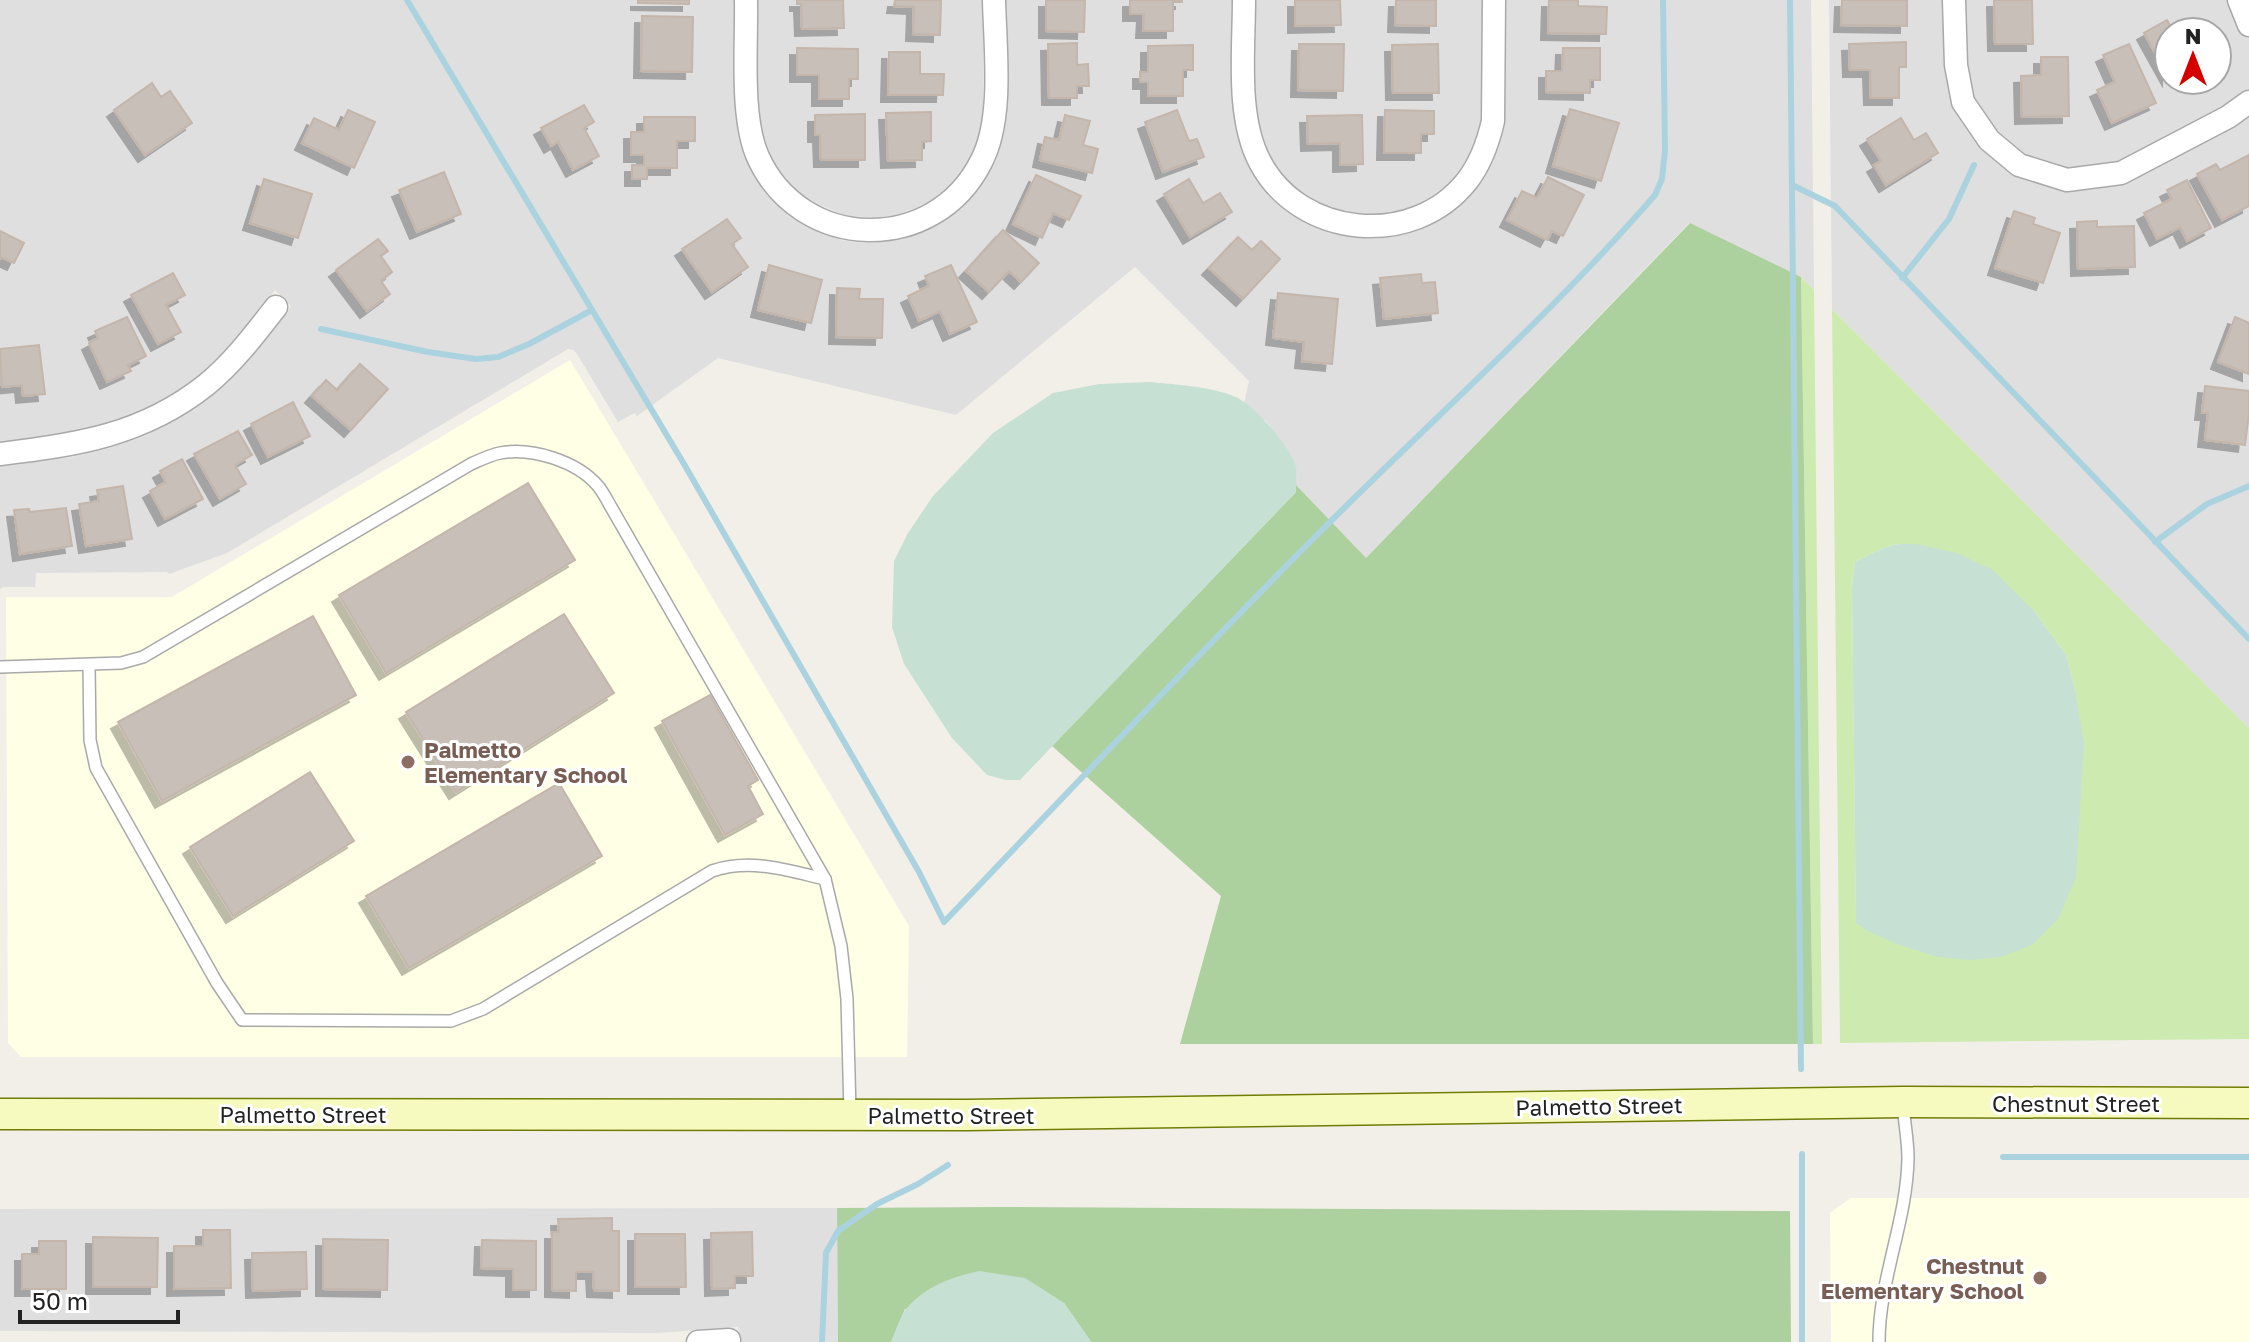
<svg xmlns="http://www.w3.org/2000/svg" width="2249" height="1342" viewBox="0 0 2249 1342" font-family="'Golos Text',sans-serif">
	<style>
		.residential { fill: #e0dfdf; fill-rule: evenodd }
		.education { fill: #ffffe5 }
		.grass { fill: #cdebb0; fill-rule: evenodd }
		.forest { fill: #add19e }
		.wetland { fill: #c6e0d4 }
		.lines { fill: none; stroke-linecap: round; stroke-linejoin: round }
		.stream { stroke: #aad3df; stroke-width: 6 }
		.building { fill: #c7bfb8; stroke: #c4b6ab; stroke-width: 2; filter: url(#shadow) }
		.lane-casing { stroke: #a9a9a9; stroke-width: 14 }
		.street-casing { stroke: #a9a9a9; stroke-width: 25 }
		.secondary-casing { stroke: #707d05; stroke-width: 33 }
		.lane { stroke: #fff; stroke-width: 11 }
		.street { stroke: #fff; stroke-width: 22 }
		.secondary { stroke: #f7fabf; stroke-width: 30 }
		.education-dot { fill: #8d6e63; stroke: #fff; stroke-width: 3 }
		.labels { text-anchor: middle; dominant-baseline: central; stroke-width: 6; stroke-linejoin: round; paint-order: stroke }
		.education-label { font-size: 22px; font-weight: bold; fill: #785e54; stroke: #fff; text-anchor: start }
		.street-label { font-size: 22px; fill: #222; stroke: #fff }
	</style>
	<defs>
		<filter id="shadow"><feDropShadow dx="-7" dy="7" stdDeviation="0" flood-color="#0004"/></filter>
	</defs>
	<rect width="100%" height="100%" fill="#f2efe9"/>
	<g class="residential">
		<path d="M0 0H735L736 117 740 139 747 160 758 180 785 211 804 224 822 233 841 240 863 243 885 242 904 239 940 224 969 200 992 166 1004 128 1006 109 1005 0H1233L1234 111 1237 134 1252 171 1265 190 1295 217 1313 227 1332 234 1371 239 1391 237 1429 226 1460 205 1485 175 1499 142 1503 123 1505 0H1811L1814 290 1801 277 1689 223 1365 559 1296 485V467L1268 423 1244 403 1249 381 1135 267 956 415 718 358 637 416 635 413 618 422 577 354 573 350 568 349 227 553 169 574 167 572 36 573 35 587H3L0 589V466L72 457 110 448 147 435 181 416 215 393 252 356 291 306 275 290 236 339 201 374 171 395 138 412 104 425 68 433 0 442Z"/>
		<path d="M757 0H984L983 124 973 155 954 182 929 202 899 215 883 218 847 216 813 202 798 192 775 165 761 133 758 116Z"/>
		<path d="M1255 0H1483L1482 119 1474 148 1457 175 1446 186 1419 204 1405 210 1371 215 1337 210 1321 204 1292 185 1270 158 1258 127 1255 110Z"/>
		<path d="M1829 0H2249V728L1832 309ZM2169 32H2217V80H2169Z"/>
		<path d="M837 1208 838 1342H740L738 1327 657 1333 0 1331V1209Z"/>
	</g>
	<g class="education">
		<path d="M570 360 909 926 907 1057H21L8 1043 6 597H172Z"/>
		<path d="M1851 1198H2249V1342H1831L1830 1213Z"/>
	</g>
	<g class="grass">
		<path d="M1801 277 1814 290 1822 1044H1813Z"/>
		<path d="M1832 309 2249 728V1039L1840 1043ZM1899 544 2034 611 2066 655 2075 690 1856 922 1852 588 1855 562C1870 555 1882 547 1899 544Z"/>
	</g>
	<g class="forest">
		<path d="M1690 223 1801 277 1813 1044H1180L1221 896 1052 746 1296 492V485L1366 558Z"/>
		<path d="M995 1207 1790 1211 1791 1342H1091L1064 1303 905 1309 891 1342H838L837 1208Z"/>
	</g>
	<g class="wetland">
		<path d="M1150 382C1178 385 1210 386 1236 397 1254 405 1291 447 1296 467 1297 474 1296 484 1296 492L1020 780H1006L987 775 952 738 904 664 892 627 894 561 908 533 933 496 993 433 1053 393 1099 384Z"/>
		<path d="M1899 544H1916L1957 553 1993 570 2034 611 2066 655 2075 690 2084 743 2076 878 2058 919 2032 945 2000 957 1970 960 1938 957 1894 943 1868 931 1856 923 1852 588 1855 562C1870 555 1882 547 1899 544Z"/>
		<path d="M979 1271 1025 1278 1064 1303 1091 1342H891C896 1331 900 1316 907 1308 926 1286 952 1277 979 1271Z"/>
	</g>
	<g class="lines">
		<g class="stream">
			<path d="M407 0 684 464 919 872 944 922C1067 794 1188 664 1314 538 1427 424 1549 317 1655 195L1662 179 1665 150 1663 0"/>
			<path d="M1790 0 1801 1069"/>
			<path d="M1792 185 1835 206 2249 639"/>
			<path d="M1902 278 1949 219 1974 165"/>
			<path d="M321 329 428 352 476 359 498 357 529 344 592 310"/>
			<path d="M2155 542 2207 504 2249 486"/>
			<path d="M1802 1154V1342"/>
			<path d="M2003 1157H2249"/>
			<path d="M822 1342 826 1253 838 1231 877 1204 918 1184 948 1165"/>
		</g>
	</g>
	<g class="building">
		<path d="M638 0H689V4L638 3Z"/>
		<path d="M797 0H843L844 28 802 29 801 4H797Z"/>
		<path d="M895 0H941L940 35 913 34 914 7 894 6Z"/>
		<path d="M1046 0H1085L1084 32 1046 31Z"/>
		<path d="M1130 0H1182V2H1173V31H1143L1144 14H1130Z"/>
		<path d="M1295 0H1340L1341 25 1295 26Z"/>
		<path d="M1396 0H1436V26L1395 25Z"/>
		<path d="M1549 0H1578V6L1607 7 1606 34 1548 33Z"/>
		<path d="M1842 0H1907V26L1841 25Z"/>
		<path d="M1994 0H2032L2033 44H1995Z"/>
		<path d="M642 16 693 17 692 72 641 71Z"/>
		<path d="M2167 20 2174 32H2169V78L2144 33Z"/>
		<path d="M1906 42V67H1899V98H1871L1870 70H1850L1849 44Z"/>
		<path d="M1077 43V65L1088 64 1089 86H1077V98H1049L1048 44Z"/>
		<path d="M1299 44H1344L1343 91 1298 90Z"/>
		<path d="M1438 44 1439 93H1393L1392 45Z"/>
		<path d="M2129 44 2156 103 2112 123 2097 90 2115 82 2103 55Z"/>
		<path d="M1193 45V70H1183V96H1148V82H1140V72H1148V46Z"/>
		<path d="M797 48 858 49V79H849V99H819V75H797Z"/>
		<path d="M1563 48H1600V80H1590V93L1546 92V71H1562Z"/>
		<path d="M889 52H920V74H944L943 95H888Z"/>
		<path d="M2041 57H2068L2069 116 2022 117 2021 76 2041 75Z"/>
		<path d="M152 83 161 97 170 91 192 123 145 155 114 110Z"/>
		<path d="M584 105 594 122 584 128 599 156 573 170 558 142 551 146 541 128Z"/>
		<path d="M1570 109 1619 123 1601 181 1553 166Z"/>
		<path d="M348 110 375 122 354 168 302 143 314 118 339 130Z"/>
		<path d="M1177 110 1189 141 1197 139 1204 157 1163 172 1145 122Z"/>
		<path d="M1385 110 1434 111V134H1421V153H1384Z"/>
		<path d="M931 112V141L922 142V160L888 161 886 113Z"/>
		<path d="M865 114V160H821L820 135H815V115Z"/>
		<path d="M1065 115 1090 121 1083 145 1098 149 1092 173 1040 160 1045 137 1059 140Z"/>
		<path d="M1362 115 1363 164 1340 165V143L1308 144 1307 116Z"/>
		<path d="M644 117H695V141H677V168H647V179H632V165H644V155H631V132H644Z"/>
		<path d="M1901 118 1914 140 1926 133 1938 153 1886 185 1874 165 1881 161 1867 139Z"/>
		<path d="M2249 155V206L2222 220 2197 174 2216 164 2220 170Z"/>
		<path d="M444 172 461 214 417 232 399 190Z"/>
		<path d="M1036 175 1081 196 1069 220 1053 213 1042 238 1013 224Z"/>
		<path d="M1548 177 1584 195 1563 236 1552 231 1547 240 1507 220 1522 191 1537 198Z"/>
		<path d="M264 179 312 194 298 238 250 223Z"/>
		<path d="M1189 179 1203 203 1220 193 1232 212 1190 237 1164 194Z"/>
		<path d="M2187 180 2211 228 2187 241 2180 227 2157 239 2144 213 2172 199 2167 190Z"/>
		<path d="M2014 211 2035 218 2033 224 2060 233 2043 283 1995 268Z"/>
		<path d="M727 219 741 238 732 244 748 267 712 292 682 249Z"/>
		<path d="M2097 221V227L2134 226 2135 267 2078 269 2077 222Z"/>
		<path d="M1003 230 1039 263 1021 282 1009 271 989 292 966 271Z"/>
		<path d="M0 231 24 243 14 263 1 257 0 259Z"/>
		<path d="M1238 237 1252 250 1261 241 1280 259 1243 299 1209 268Z"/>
		<path d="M378 239 388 251 381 256 392 272 381 281 390 294 367 311 336 270Z"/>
		<path d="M769 265 822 280 811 323 758 310Z"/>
		<path d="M951 265 977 322 950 334 940 311 919 321 908 296 929 286 925 276Z"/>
		<path d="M173 273 185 295 166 305 181 332 158 344 131 295Z"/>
		<path d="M1421 274 1422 283 1435 282 1438 313 1384 319 1380 278Z"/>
		<path d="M837 288 860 289 859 299H883L882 338 836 337Z"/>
		<path d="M1278 293 1338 299 1332 364 1302 361 1304 342 1273 338Z"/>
		<path d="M127 317 146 356 128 365 131 371 107 382 89 343 98 338 95 331Z"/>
		<path d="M2235 317 2249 323V374L2218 362Z"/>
		<path d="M39 345 45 394 23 396 22 385 2 387 0 349Z"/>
		<path d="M360 364 388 389 351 430 312 396 326 380 337 390Z"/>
		<path d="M2205 386 2249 391V413L2245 445 2205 440 2208 413H2202Z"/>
		<path d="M293 402 310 436 268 457 251 424Z"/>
		<path d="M238 431 252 455 235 465 246 484 220 499 194 454Z"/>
		<path d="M182 459 203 499 165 519 150 491 166 482 160 471Z"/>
		<path d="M528 483 575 560 386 673 339 595Z"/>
		<path d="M123 486 132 539 86 546 79 504 99 501 97 490Z"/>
		<path d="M66 508 72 546 20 554 14 510 29 509 30 512Z"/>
		<path d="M564 614 614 693 456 792 406 712Z"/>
		<path d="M313 616 356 695 162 801 118 722Z"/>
		<path d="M710 695 758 780 748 786 763 814 725 835 662 721Z"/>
		<path d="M310 772 354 841 233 916 190 847Z"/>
		<path d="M559 783 602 856 409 968 366 896Z"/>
		<path d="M612 1218V1231H619V1291L594 1290 593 1272H576V1291L552 1290V1232H559L558 1219Z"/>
		<path d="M203 1230H230L231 1288 174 1289V1246H203Z"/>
		<path d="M752 1232 753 1276H735V1288L712 1289 711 1233Z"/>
		<path d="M635 1234H685L686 1287H635Z"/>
		<path d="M93 1237 158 1238 157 1287H93Z"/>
		<path d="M323 1239 388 1240 387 1290 323 1289Z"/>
		<path d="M482 1240 536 1241V1290H513V1269L481 1268Z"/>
		<path d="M39 1241H66V1289H22V1254H39Z"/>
		<path d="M306 1252 307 1289 253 1291 252 1253Z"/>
	</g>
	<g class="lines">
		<defs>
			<g id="lane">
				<path d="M89 665 90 740 96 768 217 983 242 1020 451 1021 483 1009 712 871C751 858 786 870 825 879"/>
				<path d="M0 667 121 663 143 657 471 464C480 460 490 455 500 453 531 447 577 461 598 486 603 492 607 500 611 507L825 879 841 946 847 999 850 1112"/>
				<path d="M1879 1342C1879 1279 1907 1221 1908 1158 1908 1140 1904 1121 1903 1103"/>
			</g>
			<g id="street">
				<path d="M746 0C747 45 740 117 758 157 801 252 934 255 981 162 1004 119 995 48 994 0"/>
				<path d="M1244 0C1244 50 1236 117 1260 162 1300 238 1413 249 1467 181 1481 163 1488 143 1493 121L1494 0"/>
				<path d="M1954 0 1956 65 1963 102 1989 140 2019 165 2067 180 2121 173 2228 117 2249 102"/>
				<path d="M2239 0 2249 25"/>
				<path d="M0 454C77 445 143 435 206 385 233 363 255 334 276 307"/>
				<path d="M698 1342 729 1340"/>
			</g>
			<path id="secondary" d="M0 1114 967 1115 1903 1102 2249 1103"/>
		</defs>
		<use href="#lane" class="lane-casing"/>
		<use href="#street" class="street-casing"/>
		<use href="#secondary" class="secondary-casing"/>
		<use href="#lane" class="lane"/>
		<use href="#street" class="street"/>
		<use href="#secondary" class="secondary"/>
	</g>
	<g class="education-dot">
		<circle cx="408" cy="762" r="8"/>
		<circle cx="2040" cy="1278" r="8"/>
	</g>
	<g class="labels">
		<g class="education-label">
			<text x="424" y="749">Palmetto<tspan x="424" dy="25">Elementary School</tspan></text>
			<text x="2024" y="1265" text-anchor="end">Chestnut<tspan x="2024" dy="25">Elementary School</tspan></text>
		</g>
		<g class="street-label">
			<text x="2076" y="1103">Chestnut Street</text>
			<text transform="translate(1599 1106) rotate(-1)">Palmetto Street</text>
			<text x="303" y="1114">Palmetto Street</text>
			<text x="951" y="1115">Palmetto Street</text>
		</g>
	</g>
	<g transform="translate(2193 56)"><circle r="38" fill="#ffffff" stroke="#a7a7a7" stroke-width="2"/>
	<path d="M0-6L14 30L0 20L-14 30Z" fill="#d40000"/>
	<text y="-12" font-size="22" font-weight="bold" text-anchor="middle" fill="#222222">N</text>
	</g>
	<path d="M20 1310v12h158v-12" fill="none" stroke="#222222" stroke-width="4"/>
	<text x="32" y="1310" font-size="24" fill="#222222" stroke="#ffffff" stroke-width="6" paint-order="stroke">50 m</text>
</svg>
